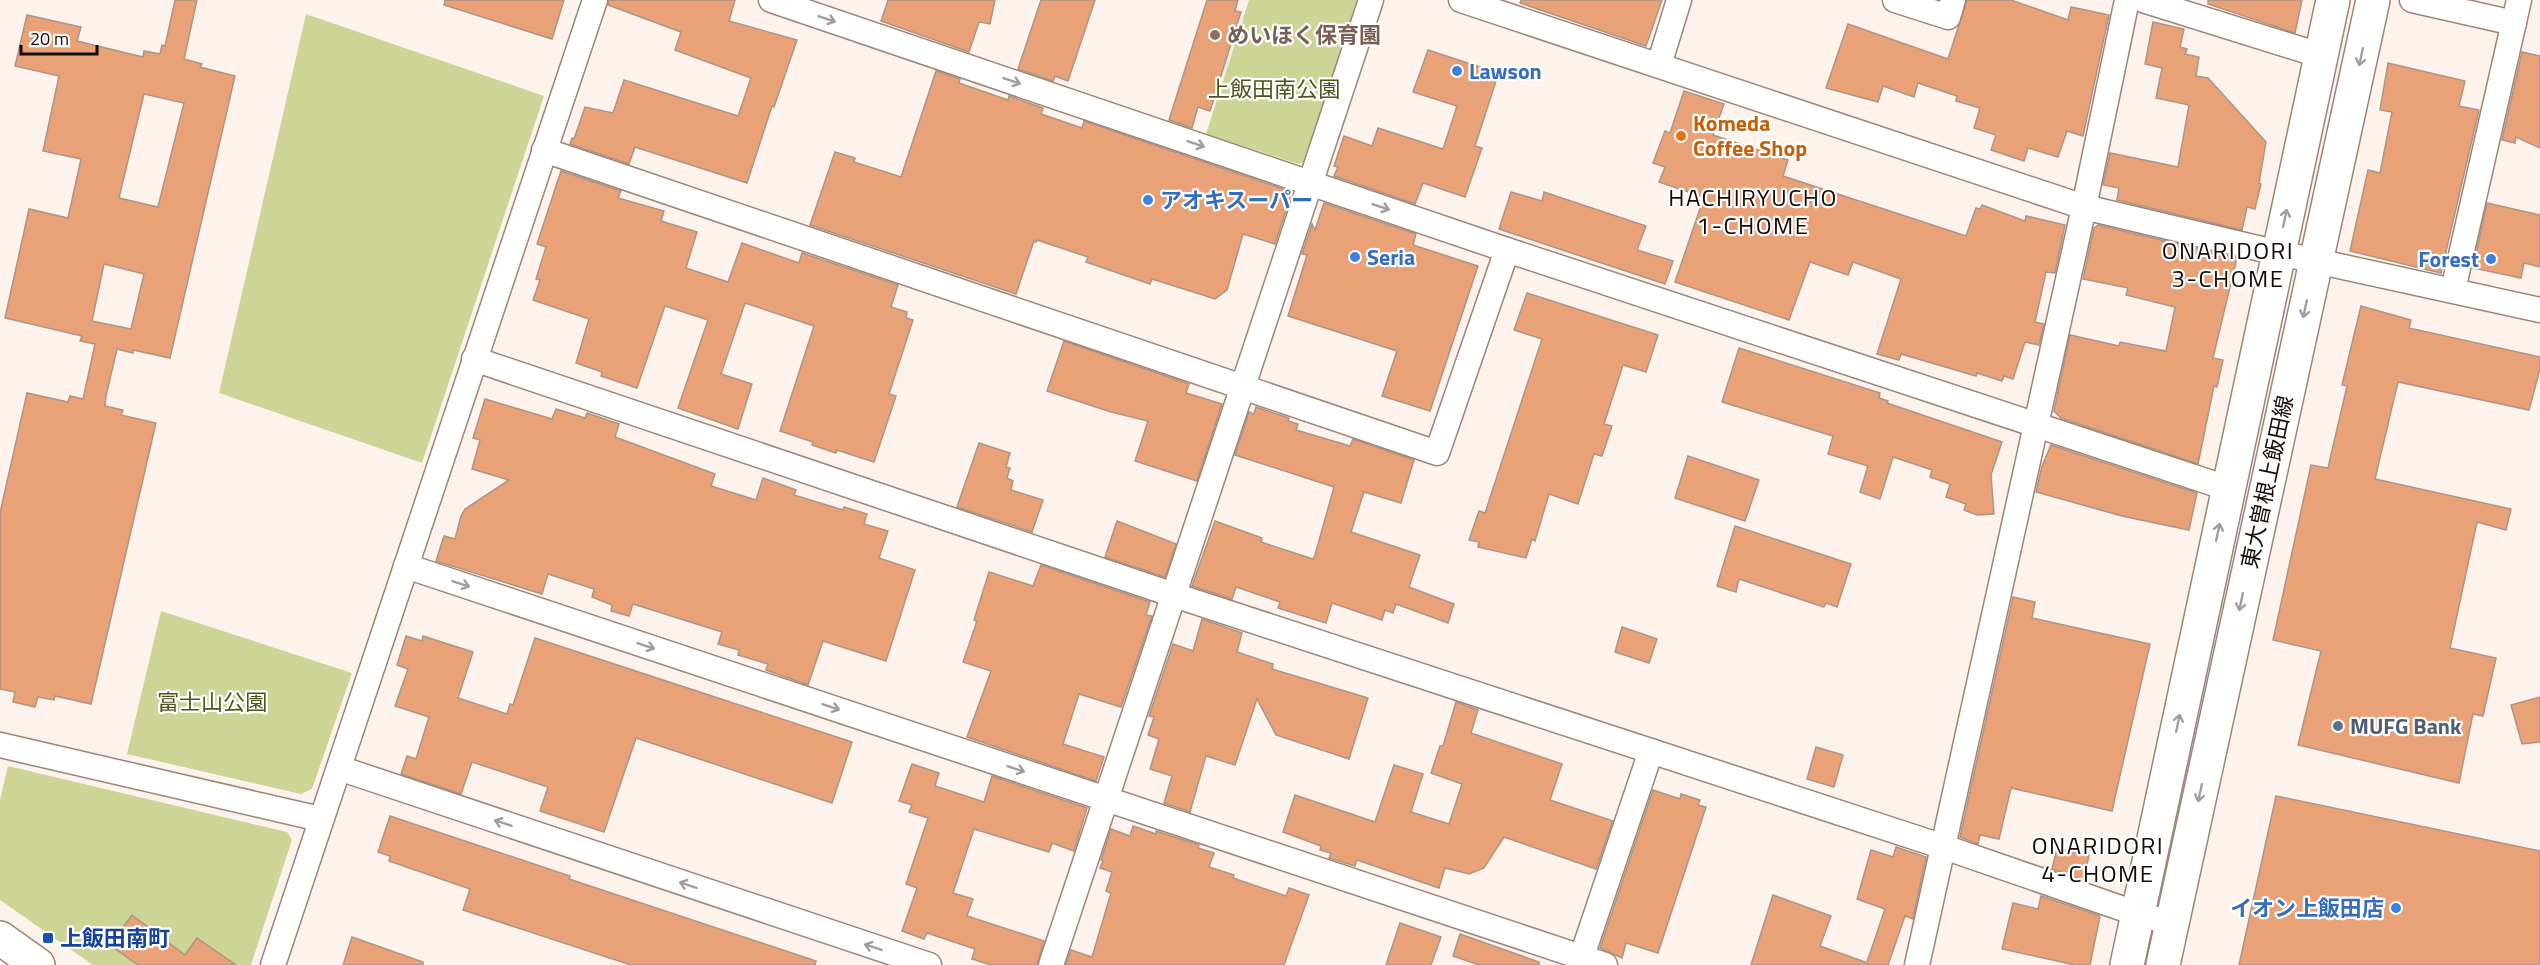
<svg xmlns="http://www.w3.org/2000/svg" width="2540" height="965" viewBox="0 0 2540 965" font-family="'Titillium Web','Noto Sans JP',sans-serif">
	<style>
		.green { fill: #ccd496 }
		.building { fill: #e9a277; stroke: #ae9485; stroke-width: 1.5; fill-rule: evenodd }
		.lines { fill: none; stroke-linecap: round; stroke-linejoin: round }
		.street-casing { stroke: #9e8475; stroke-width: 27 }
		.secondary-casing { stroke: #9e8475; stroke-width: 36 }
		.street { stroke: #fff; stroke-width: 24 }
		.secondary { stroke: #fff; stroke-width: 33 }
		.oneway { stroke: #a19d9b }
		.education-dot { fill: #8d6e63; stroke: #fff; stroke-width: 2 }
		.shop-dot { fill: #3f7fe0; stroke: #fff; stroke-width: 2 }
		.food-dot { fill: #e8710a; stroke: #fff; stroke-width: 2 }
		.service-dot { fill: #5c6f8a; stroke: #fff; stroke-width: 2 }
		.transit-dot { fill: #1a4fb4; stroke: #fff; stroke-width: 2 }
		.labels { text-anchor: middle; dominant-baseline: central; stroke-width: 4.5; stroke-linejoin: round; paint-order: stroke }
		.education-label { font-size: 22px; font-weight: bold; fill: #785e54; stroke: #fff; text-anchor: start }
		.shop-label { font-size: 22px; font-weight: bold; fill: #366cbe; stroke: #fff; text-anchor: start }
		.park-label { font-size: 22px; fill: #4f541a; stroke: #fff }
		.food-label { font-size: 22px; font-weight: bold; fill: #c56008; stroke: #fff; text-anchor: start }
		.street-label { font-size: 22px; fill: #140b06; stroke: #fff }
		.service-label { font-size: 22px; font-weight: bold; fill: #4e5e75; stroke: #fff; text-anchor: start }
		.transit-label { font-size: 22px; font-weight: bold; fill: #164399; stroke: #fff; text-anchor: start }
		.neighbourhood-label { font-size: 24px; letter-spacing: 1.5px; fill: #140b06; stroke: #fff }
	</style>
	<rect width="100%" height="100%" fill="#fef3ec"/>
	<g class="green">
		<path d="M1249 0H1357L1305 162 1298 164 1206 134Z"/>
		<path d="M306 14 544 96 422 463 219 393Z"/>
		<path d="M161 611 352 673 312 789 301 794 127 754Z"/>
		<path d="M8 766 287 832 292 840 251 965H93L0 900V800Z"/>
	</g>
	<g class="building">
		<path d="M175 0H197L184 59 202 64 200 67 235 76 170 358 133 350V353L117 349 106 396 105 406 123 410 121 415 156 423 91 704 55 696 54 700 38 697 35 707 13 702 15 692 0 689V513L27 393 68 402 70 396 83 399 95 344 80 341 82 336 5 318 29 209 68 218 81 159 43 151 59 76 15 66 27 15 81 27 77 41 143 57 144 51 160 54 162 45 165 46ZM144 94 184 103 158 207 119 198ZM104 264 144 274 131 329 92 321Z"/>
		<path d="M445 0H564L552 39 444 5Z"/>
		<path d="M609 0H735L729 21 797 40 774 107 772 106 747 183 635 147 629 164 570 144 572 138 574 139 585 107 613 113 624 80 738 116 751 78 675 50 681 32 608 5Z"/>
		<path d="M888 0H995L990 24 979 22 969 52 881 21Z"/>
		<path d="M1041 0H1095L1068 81 1055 76 1053 81 1018 69Z"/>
		<path d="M1207 0H1238L1235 11 1241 12 1210 111 1198 107 1192 128 1169 120Z"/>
		<path d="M1521 0H1662L1646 46 1520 3Z"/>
		<path d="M1967 0H2011L2068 20 2071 7 2109 15 2083 136 2067 131 2058 157 2028 148 2024 161 1991 150 1996 135 1974 128 1980 108 1956 101 1957 96 1918 83 1914 97 1883 86 1878 102 1826 88 1848 24 1948 59Z"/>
		<path d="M2208 0H2302L2295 33 2208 4Z"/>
		<path d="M2153 22 2184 29 2180 47 2187 49 2185 54 2199 57 2196 76 2208 78 2266 142 2259 183 2261 184 2255 209 2247 207 2242 230 2117 200 2119 188 2103 185 2110 153 2178 167 2189 105 2156 98 2162 68 2145 64Z"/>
		<path d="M1428 50 1483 68 1481 73 1497 78 1475 146 1482 148 1465 197 1423 183 1415 204 1334 176 1338 167 1334 166 1344 136 1372 146 1378 128 1443 149 1457 106 1413 92Z"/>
		<path d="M2522 52 2540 56V148L2516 137 2515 143 2502 140Z"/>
		<path d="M2388 63 2465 81 2459 106 2479 110 2441 273 2350 251 2368 170 2380 173 2392 112 2380 110Z"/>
		<path d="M936 71 960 79 959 83 1008 100 1009 96 1043 108 1041 114 1082 128 1084 121 1292 192 1275 244 1243 234 1227 290 1215 299 1152 279 1150 284 1086 262 1088 257 1037 240 1036 242 1034 241 1016 294 810 225 835 152 855 158 854 162 901 177Z"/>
		<path d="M1684 91 1724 104 1713 135 1788 160 1783 176 1966 236 1976 208 1980 209 1982 205 2025 221 2026 216 2065 225 2055 273 2046 272 2035 322 2044 324 2039 345 2025 342 2013 379 2004 376 2002 381 1977 373 1976 376 1901 354 1899 360 1877 354 1901 279 1853 262 1848 275 1810 262 1789 320 1675 282 1704 197 1659 182 1665 167 1653 163 1665 131 1670 133Z"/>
		<path d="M561 171 621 191 618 198 664 211 661 221 697 232 686 268 728 282 742 243 799 263 802 253 898 285 891 307 907 312 906 318 913 320 889 394 896 396 874 462 837 450 836 453 812 445 813 442 780 431 814 326 745 303 721 374 752 384 738 429 678 408 708 320 665 306 637 388 601 376 602 372 576 363 589 319 533 300 540 280 536 279 546 247 537 244Z"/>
		<path d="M1511 192 1542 201 1544 192 1646 226 1637 250 1673 261 1665 284 1499 229Z"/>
		<path d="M1324 203 1416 234 1413 245 1478 266 1430 411 1382 396 1397 351 1288 316 1307 255 1302 254 1312 224 1315 230Z"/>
		<path d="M2487 203 2540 215V267L2524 263 2521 278 2473 268Z"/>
		<path d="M2098 225 2237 258 2213 358 2223 360 2217 387 2214 386 2198 464 2061 418 2054 411 2070 335 2119 346 2120 342 2166 351 2175 307 2126 295 2128 288 2083 279 2094 228Z"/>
		<path d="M1527 293 1658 335 1646 372 1623 365 1604 424 1612 426 1602 456 1594 454 1578 504 1549 494 1535 541 1532 539 1526 558 1478 547 1479 542 1469 540 1479 511 1485 513 1542 339 1514 330Z"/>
		<path d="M2361 306 2411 320 2409 328 2540 357V369L2529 410 2398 382 2375 479 2511 509 2506 530 2477 522 2450 648 2496 658 2483 716 2473 714 2459 783 2298 745 2321 651 2273 640 2311 465 2328 468 2347 386 2342 385Z"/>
		<path d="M1064 341 1189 384 1186 393 1222 404 1197 481 1135 461 1148 421 1111 412 1047 391Z"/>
		<path d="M1739 348 1880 393 1879 398 1888 401 1887 403 2002 442 1991 475 1994 514 1977 515 1964 510 1966 504 1946 497 1950 484 1930 477 1932 470 1893 457 1880 499 1860 492 1868 466 1828 454 1833 436 1722 402Z"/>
		<path d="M485 399 552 419 556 409 585 418 587 413 619 424 615 437 715 474 711 486 756 500 763 478 796 490 794 495 843 510 844 507 867 514 864 524 888 531 879 558 915 570 886 661 823 641 808 685 766 670 768 664 738 655 739 650 718 644 722 632 633 604 629 616 611 611 612 605 592 597 594 589 548 574 542 594 436 561 444 536 455 539 461 516 465 509 509 480 472 469 480 440 473 438Z"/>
		<path d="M1256 407 1289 418 1288 421 1298 424 1296 430 1350 446 1353 439 1414 460 1401 503 1364 492 1351 532 1420 555 1409 587 1454 604 1448 623 1396 604 1393 613 1385 610 1382 620 1332 603 1326 623 1278 608 1280 602 1236 587 1232 599 1192 586 1215 521 1262 538 1261 542 1313 559 1315 555 1334 487 1235 455 1249 412 1254 414Z"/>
		<path d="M979 443 1010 453 1006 467 1010 468 1007 478 1013 481 1011 490 1043 500 1032 532 957 507Z"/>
		<path d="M2051 445 2197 493 2189 530 2122 516 2036 492 2042 466Z"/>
		<path d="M1688 456 1759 480 1745 521 1675 498Z"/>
		<path d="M1117 521 1176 544 1165 577 1105 557Z"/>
		<path d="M1735 526 1851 564 1837 607 1826 603 1824 607 1739 579 1736 592 1717 586Z"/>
		<path d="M1041 565 1150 602 1146 615 1152 616 1121 707 1079 694 1063 744 1104 757 1096 781 967 737 991 671 963 662 977 621 974 620 989 572 1033 586Z"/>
		<path d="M2013 597 2035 602 2032 618 2150 644 2112 811 2011 788 1999 839 1980 835 1978 844 1960 837Z"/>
		<path d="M1202 619 1242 633 1237 652 1273 664 1272 669 1368 698 1349 759 1276 735 1257 699 1235 765 1206 756 1190 812 1164 803 1172 776 1150 769 1159 739 1148 735 1154 717 1149 716 1173 644 1193 651Z"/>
		<path d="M1622 627 1657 639 1649 663 1615 652Z"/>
		<path d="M406 636 422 641 423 636 473 652 458 698 507 714 510 704 513 705 535 638 852 742 832 803 636 738 604 832 540 811 548 787 472 762 461 794 401 774 407 756 416 759 429 717 395 706 408 669 397 665Z"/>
		<path d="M2540 697V742L2522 744 2511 705Z"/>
		<path d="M1456 702 1478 710 1471 733 1562 764 1550 800 1613 821 1596 869 1504 837 1484 868 1469 874 1445 868 1439 888 1357 860 1355 866 1329 858 1331 853 1320 850 1321 846 1283 832 1295 795 1375 822 1394 765 1423 774 1411 812 1449 824 1462 784 1431 773 1440 746H1443Z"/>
		<path d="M1816 747 1843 755 1834 787 1807 779Z"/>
		<path d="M912 764 939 773 935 786 984 802 992 776 1087 808 1074 851 1052 843 1049 852 974 829 953 893 973 899 967 916 1044 941 1037 965H991L972 959 975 949 927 933 924 939 902 931 917 888 906 884 928 818 909 812 912 805 899 801Z"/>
		<path d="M1653 790 1680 799 1681 794 1700 800 1698 805 1706 807 1658 953 1626 943 1622 958 1600 948Z"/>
		<path d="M2276 796 2540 851V965H2239Z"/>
		<path d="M390 816 570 876 569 879 816 961 815 965H631L463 910 470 889 389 861 390 856 378 852Z"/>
		<path d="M1133 826 1156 834V831L1199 845 1198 848 1214 853 1209 867 1234 875 1233 878 1286 896 1289 888 1309 895 1284 965H1066L1071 950 1092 957 1111 893 1106 891 1112 872 1100 868 1103 861 1101 860 1111 829 1130 836Z"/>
		<path d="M1896 847 1926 857 1913 919 1905 916 1888 965H1866L1885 909 1857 899 1871 850 1893 857Z"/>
		<path d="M2057 848 2089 855 2084 880 2052 869Z"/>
		<path d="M1773 895 1831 916 1820 946 1865 962 1864 965H1751Z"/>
		<path d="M2041 896 2100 916 2090 965H2075L2002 949 2013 903 2038 909Z"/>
		<path d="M132 915 185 955 197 938 236 965H138L110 945Z"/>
		<path d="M1400 923 1441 937 1431 965H1386Z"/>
		<path d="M1460 934 1539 962V965H1479L1453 956Z"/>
		<path d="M352 937 423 962V965H343Z"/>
	</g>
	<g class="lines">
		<defs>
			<g id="street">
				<path d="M771 0 1507 250 2227 488"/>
				<path d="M1461 0 2084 207 2257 248 2540 310"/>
				<path d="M1895 0 1948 17 1953 0"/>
				<path d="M2143 0 2319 55"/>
				<path d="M2412 0 2514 23"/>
				<path d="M1659 65 1679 0"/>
				<path d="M544 150 1437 453 1507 250"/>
				<path d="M2453 290 2519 0"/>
				<path d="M474 359 1174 595 1944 847 2138 914 2172 923"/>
				<path d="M406 566 1605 965"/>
				<path d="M0 745 320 819"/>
				<path d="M339 768 929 965"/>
				<path d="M273 965 595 0"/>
				<path d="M1051 965 1371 0"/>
				<path d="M1579 965 1651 751"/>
				<path d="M1917 965 2084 207 2127 0"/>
			</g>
			<g id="secondary">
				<path d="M0 938 38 965"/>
				<path d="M2127 965 2333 0"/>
				<path d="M2163 965 2373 0"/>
			</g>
		</defs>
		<use href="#street" class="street-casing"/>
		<use href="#secondary" class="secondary-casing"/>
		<use href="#street" class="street"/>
		<use href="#secondary" class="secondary"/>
	</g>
	<defs><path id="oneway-shaft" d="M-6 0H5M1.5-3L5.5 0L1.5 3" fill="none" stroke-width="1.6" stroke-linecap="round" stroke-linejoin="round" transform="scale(1.5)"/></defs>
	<g class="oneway">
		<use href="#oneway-shaft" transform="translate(827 19) rotate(19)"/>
		<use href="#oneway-shaft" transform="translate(2361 57) rotate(102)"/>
		<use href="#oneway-shaft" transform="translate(1012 81) rotate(19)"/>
		<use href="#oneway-shaft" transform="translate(1196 144) rotate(19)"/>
		<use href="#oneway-shaft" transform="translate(1381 207) rotate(19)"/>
		<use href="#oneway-shaft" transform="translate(2285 218) rotate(-78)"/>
		<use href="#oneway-shaft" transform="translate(2305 309) rotate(102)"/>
		<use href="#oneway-shaft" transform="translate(2218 532) rotate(-78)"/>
		<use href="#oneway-shaft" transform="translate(461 584) rotate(18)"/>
		<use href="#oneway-shaft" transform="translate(2241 602) rotate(102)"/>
		<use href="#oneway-shaft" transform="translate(646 646) rotate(18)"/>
		<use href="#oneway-shaft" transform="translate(831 707) rotate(18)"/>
		<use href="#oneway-shaft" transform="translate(2178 723) rotate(-78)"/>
		<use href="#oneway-shaft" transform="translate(1016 769) rotate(18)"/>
		<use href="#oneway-shaft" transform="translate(2200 793) rotate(102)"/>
		<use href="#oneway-shaft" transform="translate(503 823) rotate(-162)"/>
		<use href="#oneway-shaft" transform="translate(688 885) rotate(-162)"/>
		<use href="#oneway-shaft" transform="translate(873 947) rotate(-162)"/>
	</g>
	<circle class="education-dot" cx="1215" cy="35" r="6"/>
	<g class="shop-dot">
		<circle cx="1457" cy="71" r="6"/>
		<circle cx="1148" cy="200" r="6"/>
		<circle cx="1355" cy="257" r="6"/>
		<circle cx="2491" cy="259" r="6"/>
		<circle cx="2396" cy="908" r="6"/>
	</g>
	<circle class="food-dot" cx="1681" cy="136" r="6"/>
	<circle class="service-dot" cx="2338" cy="726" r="6"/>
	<rect class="transit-dot" x="42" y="932" width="12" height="12" rx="3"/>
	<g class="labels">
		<g class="education-label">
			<text x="1227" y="35">めいほく保育園</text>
		</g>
		<g class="shop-label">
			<text x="1469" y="71">Lawson</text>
			<text x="1160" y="200">アオキスーパー</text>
			<text x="1367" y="257">Seria</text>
			<text x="2479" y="259" text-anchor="end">Forest</text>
			<text x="2384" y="908" text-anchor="end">イオン上飯田店</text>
		</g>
		<g class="park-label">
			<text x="1274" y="89">上飯田南公園</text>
			<text x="212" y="702">富士山公園</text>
		</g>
		<g class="food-label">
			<text x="1693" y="123">Komeda<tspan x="1693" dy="25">Coffee Shop</tspan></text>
		</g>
		<g class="street-label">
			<text transform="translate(2267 482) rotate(-78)">東大曽根上飯田線</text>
		</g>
		<g class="service-label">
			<text x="2350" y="726">MUFG Bank</text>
		</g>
		<g class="transit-label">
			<text x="60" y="938">上飯田南町</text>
		</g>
		<g class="neighbourhood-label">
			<text x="1753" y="197">HACHIRYUCHO<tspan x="1753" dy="28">1-CHOME</tspan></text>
			<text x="2228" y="250">ONARIDORI<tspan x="2228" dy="28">3-CHOME</tspan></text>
			<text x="2098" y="845">ONARIDORI<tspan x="2098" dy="28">4-CHOME</tspan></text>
		</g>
	</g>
	<path d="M21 45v9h76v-9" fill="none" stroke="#140b06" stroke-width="3"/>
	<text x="30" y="45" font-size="18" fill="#140b06" stroke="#ffffff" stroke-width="4.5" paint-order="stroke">20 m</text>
</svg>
